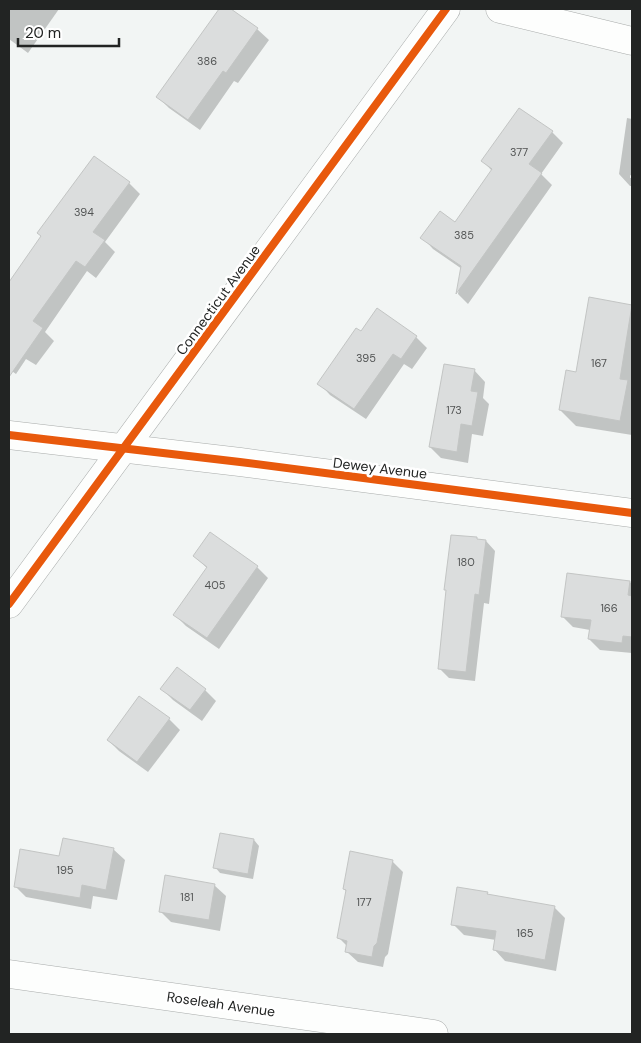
<svg xmlns="http://www.w3.org/2000/svg" width="641" height="1043" viewBox="0 0 641 1043" font-family="'DM Sans',sans-serif">
	<style>
		.shadow { fill: #0003 }
		.building { fill: #dbdddd; stroke: #c3c5c4 }
		.lines { fill: none; stroke-linecap: round; stroke-linejoin: round }
		.minor-casing { stroke: #a9acab; stroke-width: 29 }
		.minor { stroke: #fdfefd; stroke-width: 28 }
		.cycleway-casing { stroke: #fff; stroke-width: 11 }
		.cycleway { stroke: #e8590c; stroke-width: 8 }
		.labels { text-anchor: middle; dominant-baseline: central; stroke-width: 5; stroke-linejoin: round; paint-order: stroke }
		.number-label { font-size: 11px; fill: #525454 }
		.street-label { font-size: 14px; fill: #222423; stroke: #fff }
	</style>
	<rect width="100%" height="100%" fill="#f2f5f4"/>
	<g class="shadow">
		<path d="M9 9H59L28 53 9 39Z"/>
		<path d="M220 9H229L257 29 269 40 238 83 234 81 200 130 169 108 158 97Z"/>
		<path d="M627 118 632 119V176L630 175V178H632V186H630L619 174Z"/>
		<path d="M552 132 563 143 541 174 552 185 468 304 458 294 462 269 433 249 422 237 456 223 492 171 483 161Z"/>
		<path d="M129 183 140 194 105 242 115 252 96 278 87 271 45 332 54 341 36 365 26 359 16 374 9 369V284L42 236Z"/>
		<path d="M590 299 632 306V435L576 426 560 410 577 373Z"/>
		<path d="M361 333 416 337 427 348 412 369 404 364 366 419 330 395 319 383Z"/>
		<path d="M474 370 485 382 483 398 489 404 483 436 472 434 468 463 441 458 430 447Z"/>
		<path d="M210 534 257 567 268 578 219 649 186 626 175 615 208 569 194 556Z"/>
		<path d="M477 539 479 541H486L495 551 489 604 484 603 475 681 449 678 439 668 447 591 446 590Z"/>
		<path d="M568 574 630 582 632 584V653L600 650 589 639 590 630 573 627 562 616Z"/>
		<path d="M177 669 205 690 216 701 202 721 173 700 162 689Z"/>
		<path d="M169 719 180 730 148 772 119 751 108 740Z"/>
		<path d="M254 840 259 846 253 879 220 873 215 867Z"/>
		<path d="M113 849 125 860 117 900 93 896 91 909 26 897 15 886 60 858Z"/>
		<path d="M392 861 403 872 388 954 385 957 383 967 358 962 346 951 347 946 339 938 347 892 344 889Z"/>
		<path d="M214 885 226 896 220 931 171 922 160 911Z"/>
		<path d="M487 893 489 895 554 907 565 918 556 971 505 961 494 949 496 940 464 935 453 924Z"/>
	</g>
	<g class="building">
		<path d="M219 9H231L258 28 226 73 223 71 188 120 156 97Z"/>
		<path d="M519 108 553 131 529 164 542 173 456 294 461 266 420 238 440 211 455 222 492 169 481 161Z"/>
		<path d="M94 156 130 182 93 232 105 240 85 267 76 261 33 321 43 328 9 377V282L41 236 37 233Z"/>
		<path d="M589 297 632 305 620 379 628 380 620 421 559 410 566 370 576 372Z"/>
		<path d="M377 308 417 336 401 359 393 354 354 409 317 384 356 328 361 331Z"/>
		<path d="M444 364 475 369 471 391 478 392 472 426 461 424 457 452 429 447Z"/>
		<path d="M210 532 258 566 207 638 173 615 207 567 193 556Z"/>
		<path d="M451 535 477 537V539L486 540 479 595 475 594 466 672 438 669 446 590H444Z"/>
		<path d="M567 573 630 581 628 595 632 596V637L623 636 622 643 588 639 591 620 561 617Z"/>
		<path d="M177 667 206 689 190 710 160 689Z"/>
		<path d="M139 696 170 718 137 762 107 740Z"/>
		<path d="M220 833 254 839 248 874 213 868Z"/>
		<path d="M63 838 114 848 106 890 82 885 80 898 14 887 20 849 59 856Z"/>
		<path d="M350 851 393 860 377 943 374 946 372 957 345 952 347 941 337 938 346 890 343 889Z"/>
		<path d="M165 875 215 884 209 920 159 912Z"/>
		<path d="M457 887 488 892 487 894 555 906 545 960 493 950 496 931 451 925Z"/>
	</g>
	<g class="lines">
		<defs>
			<g id="minor">
				<path d="M500 9 632 41"/>
				<path d="M9 435 240 462 632 513"/>
				<path d="M9 604 446 9"/>
				<path d="M9 974 434 1034"/>
			</g>
		</defs>
		<use href="#minor" class="minor-casing"/>
		<use href="#minor" class="minor"/>
		<defs>
			<g id="cycleway">
				<path d="M9 435 240 462 632 513"/>
				<path d="M9 604 446 9"/>
			</g>
		</defs>
		<use href="#cycleway" class="cycleway-casing"/>
		<use href="#cycleway" class="cycleway"/>
	</g>
	<g class="labels">
		<g class="number-label">
			<text x="207" y="61">386</text>
			<text x="519" y="152">377</text>
			<text x="84" y="212">394</text>
			<text x="464" y="235">385</text>
			<text x="366" y="358">395</text>
			<text x="599" y="363">167</text>
			<text x="454" y="410">173</text>
			<text x="466" y="562">180</text>
			<text x="215" y="585">405</text>
			<text x="609" y="608">166</text>
			<text x="65" y="870">195</text>
			<text x="187" y="897">181</text>
			<text x="364" y="902">177</text>
			<text x="525" y="933">165</text>
		</g>
		<g class="street-label">
			<text transform="translate(218 300) rotate(-54)">Connecticut Avenue</text>
			<text transform="translate(380 468) rotate(7)">Dewey Avenue</text>
			<text transform="translate(221 1004) rotate(8)">Roseleah Avenue</text>
		</g>
	</g>
	<rect width="641" height="1043" fill="none" stroke="#222423" stroke-width="20"/>
	<path d="M18 38v8h101v-8" fill="none" stroke="#222423" stroke-width="2.5"/>
	<text x="25" y="38" font-size="15" fill="#222423" stroke="#ffffff" stroke-width="4" paint-order="stroke">20 m</text>
</svg>
